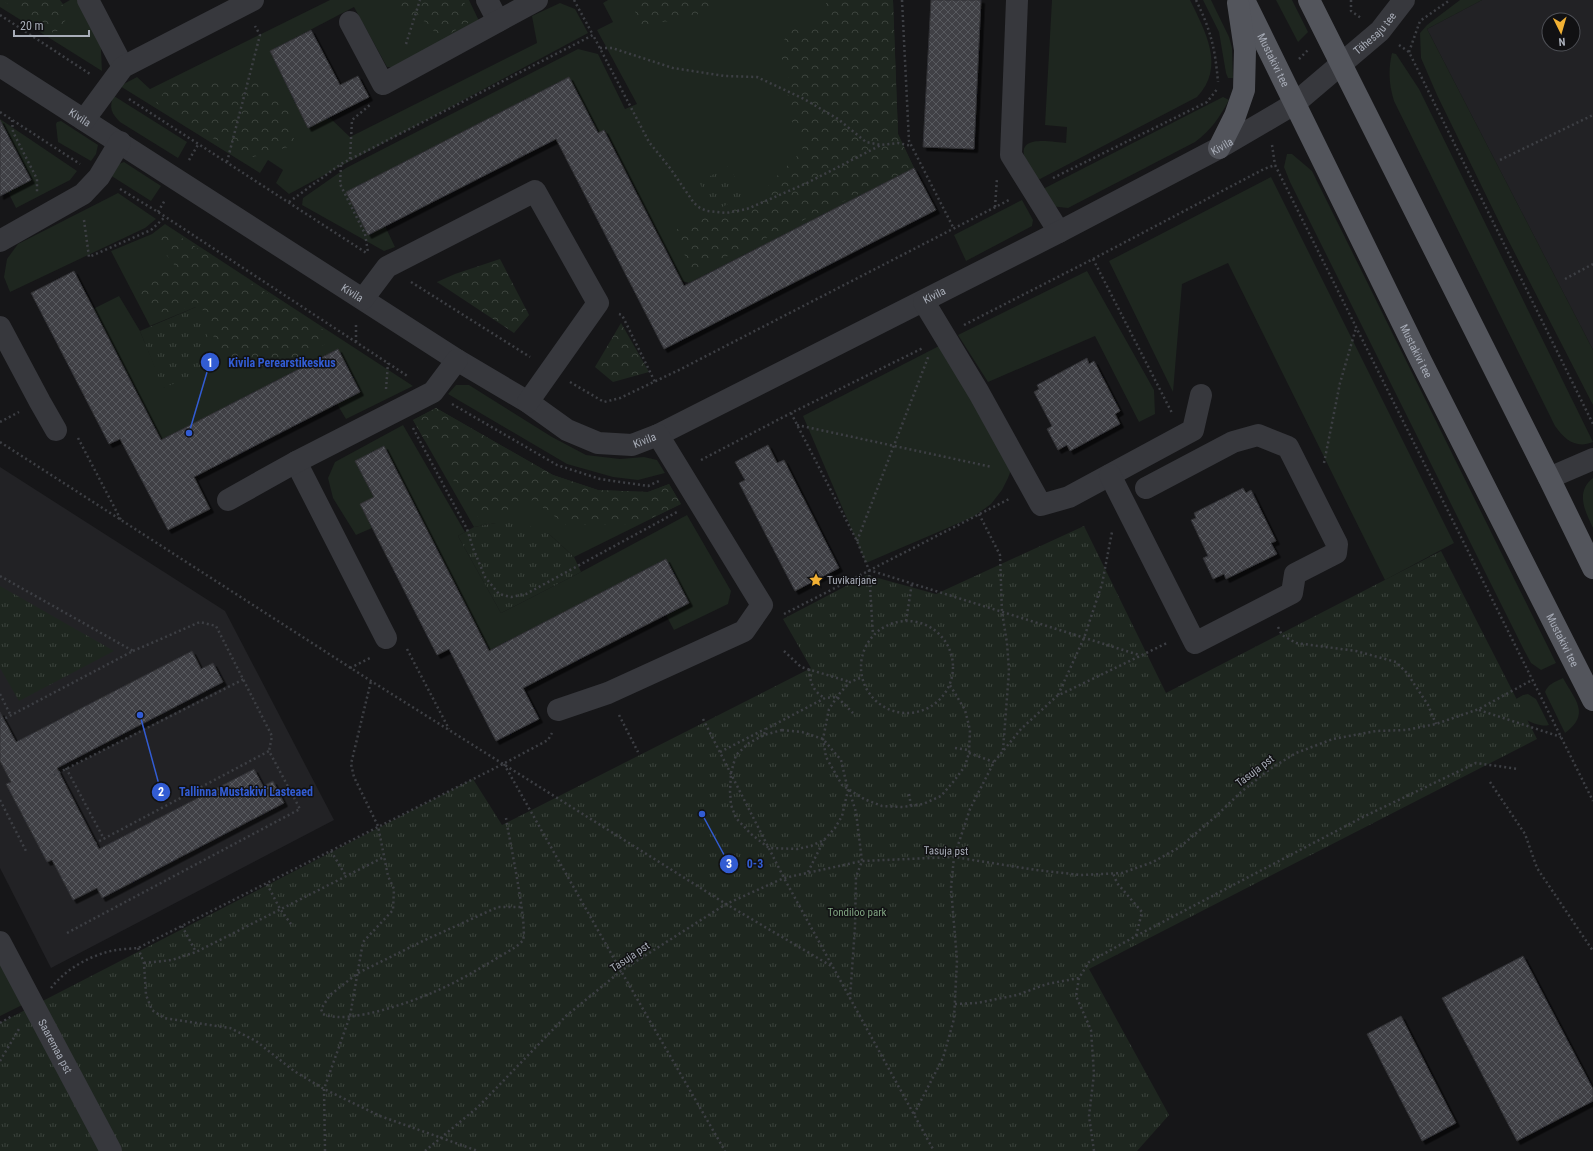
<svg xmlns="http://www.w3.org/2000/svg" width="1593" height="1151" viewBox="0 0 1593 1151" font-family="'Roboto Condensed',sans-serif">
	<style>
		.built { fill: #222225; fill-rule: evenodd }
		.grass { fill: #1e261f }
		.forest { fill: url(#forest-crowns) }
		.park { fill: url(#park-tufts) }
		.building { fill: url(#building-cross-hatch); stroke: #303034; filter: url(#shadow) }
		.lines { fill: none; stroke-linecap: round; stroke-linejoin: round }
		.path { stroke: #3d3f44; stroke-width: 2.5; stroke-dasharray: 2 3; stroke-linecap: butt }
		.minor { stroke: #37383d; stroke-width: 22 }
		.major { stroke: #53555c; stroke-width: 22 }
		.labels { text-anchor: middle; dominant-baseline: central; stroke-width: 3; stroke-linejoin: round; paint-order: stroke }
		.street-label { font-size: 11px; fill: #a8adb8; stroke: #111113 }
		.poi-label { font-size: 11px; fill: #a8adb8; stroke: #111113; text-anchor: start }
		.park-label { font-size: 11px; fill: #7fa381; stroke: #111113 }
		.leader { fill: none; stroke: #325cd3; stroke-width: 1.5 }
		.callout-dot { fill: #325cd3; stroke: #111113; stroke-width: 1.5 }
		.mark-label { font-size: 12px; text-anchor: middle; font-weight: bold; fill: #fff }
		.callout-label { font-size: 12px; text-anchor: middle; font-weight: bold; fill: #325cd3; stroke: #111113; stroke-width: 3; stroke-linejoin: round; paint-order: stroke }
	</style>
	<defs>
		<pattern id="forest-crowns" width="20" height="18" patternUnits="userSpaceOnUse"><rect width="20" height="18" fill="#1e261f"/><path d="M2 6a3 3 0 1 1 6 0M12 15a3 3 0 1 1 6 0" fill="none" stroke="#3c433d"/></pattern>
		<pattern id="park-tufts" width="24" height="20" patternUnits="userSpaceOnUse"><rect width="24" height="20" fill="#1e261f"/><path d="M3 7l-1-3M5 7V3M7 7l1-3M15 17l-1-3M17 17v-4M19 17l1-3" fill="none" stroke="#3c433d"/></pattern>
		<pattern id="building-cross-hatch" width="8" height="8" patternUnits="userSpaceOnUse"><rect width="8" height="8" fill="#404145"/><path d="M0 0l8 8M0 8l8-8" fill="none" stroke="#595a5e"/></pattern>
		<filter id="shadow"><feDropShadow dx="3.5" dy="3.5" stdDeviation="0" flood-color="#0009"/></filter>
	</defs>
	<rect width="100%" height="100%" fill="#161618"/>
	<g class="built">
		<path d="M1482 0H1593V350L1427 29ZM1549 20H1573V44H1549Z"/>
		<path d="M0 467 225 611 334 820 51 968 0 868Z"/>
	</g>
	<g class="grass">
		<path d="M0 0H60L63 4 70 0H80L100 29 102 71 0 7Z"/>
		<path d="M330 0H469L480 23 403 68 387 67 354 7 270 51 308 127 329 117 350 137 537 43 532 16 560 3 575 9 588 33 289 194 276 183 283 170 268 160 260 173 120 86 137 77 150 89Z"/>
		<path d="M608 0H893L898 134 914 168 689 283 682 281 605 130 598 133 569 77 346 192 368 235 385 226 395 247 384 251 302 205 303 198 346 168 578 49 598 54 625 109 637 104 597 30 613 22 603 3Z"/>
		<path d="M1052 0H1190C1205 31 1226 67 1197 97L1040 179 1035 178C1032 171 1025 162 1024 155 1020 134 1056 143 1066 143L1067 127 1045 125Z"/>
		<path d="M1203 0H1211L1229 37 1232 48 1233 78H1228L1226 73 1219 32Z"/>
		<path d="M1276 0H1292L1308 32 1298 42Z"/>
		<path d="M1460 0H1482L1427 29 1593 350V405L1506 236 1437 95 1421 58 1420 33 1427 25Z"/>
		<path d="M1392 53 1396 54 1419 89 1593 442C1576 449 1565 440 1555 426L1394 101C1389 85 1388 70 1392 53Z"/>
		<path d="M114 96 187 142 178 158 120 122C112 114 108 107 114 96Z"/>
		<path d="M1223 97 1229 100C1219 118 1212 129 1195 142L1068 208 1050 206 1041 190Z"/>
		<path d="M0 119 77 171 70 180 16 208 8 192 31 179 9 137 0 142Z"/>
		<path d="M61 121 98 145 96 154 91 161 58 142 56 124 57 122Z"/>
		<path d="M1287 154H1292L1312 171 1556 663 1541 670 1531 663 1524 650 1290 182 1284 167Z"/>
		<path d="M124 162 161 186 151 201 110 175 116 165Z"/>
		<path d="M1271 177 1454 543 1385 580 1228 263 1182 284 1173 392 1109 261Z"/>
		<path d="M118 193 156 219 145 228 10 292 4 277 7 259 18 244Z"/>
		<path d="M1022 200 1033 220 1032 226 966 261 954 235Z"/>
		<path d="M165 224 413 386 346 419 337 404 360 392 338 349 149 446 152 422 93 309 119 296 140 331 164 388 196 307 150 326 111 251 152 234Z"/>
		<path d="M1087 271 1154 390 1155 414 1139 422 1095 336 988 382 958 335Z"/>
		<path d="M939 346 1015 459 1008 478 1002 490 991 504 973 517 866 563 803 416Z"/>
		<path d="M456 385H469L552 437 586 455 620 459 644 457 657 460 665 473 638 480 613 477 567 464 448 394Z"/>
		<path d="M436 408 553 475 598 490 648 492 669 484 681 504 574 557 549 534 496 523 474 527 413 420Z"/>
		<path d="M403 425 465 532 458 536 501 613 581 572 687 515 731 591 728 604 674 630 666 615 689 603 666 560 478 656 402 483 360 504 372 528 356 535 333 498 328 478 335 462Z"/>
		<path d="M1593 478V528C1585 511 1575 492 1593 478Z"/>
		<path d="M1563 678C1575 700 1591 714 1565 733L1545 692C1548 684 1555 682 1563 678Z"/>
		<path d="M1528 694 1536 699 1549 725C1537 729 1512 712 1502 707L1523 695Z"/>
		<path d="M0 962 22 1005 0 1016Z"/>
	</g>
	<g class="forest">
		<path d="M2 0H57L71 13 55 34Z"/>
		<path d="M392 0H463L473 20 441 39 426 22 392 9Z"/>
		<path d="M631 0H724L691 18 640 25Z"/>
		<path d="M827 0H893L898 134 914 168 694 272 672 232 698 218 753 203 777 176 803 150 787 108 789 78 779 50 790 29 821 25Z"/>
		<path d="M204 78 259 79 288 109 295 145 253 157 206 135 156 103 172 82Z"/>
		<path d="M168 229 325 331 329 341 286 371 229 362 212 334 200 303 158 317 135 288 154 272 179 271 154 239Z"/>
		<path d="M500 259 529 315 514 333 437 282 455 274Z"/>
		<path d="M621 323 649 372 613 382 595 367Z"/>
		<path d="M436 408 553 475 598 490 648 492 669 484 681 504 639 524 566 525 533 500 480 520 450 475 449 444 424 439 413 420Z"/>
	</g>
	<g class="park">
		<path d="M729 166 744 196 714 211 699 182Z"/>
		<path d="M196 307 219 366 163 388 140 331Z"/>
		<path d="M496 523H521L549 534 574 557 581 572 501 613 458 536 474 527Z"/>
		<path d="M1084 526 1166 693 1441 551 1537 739 1089 969 1169 1115 1137 1151H0V1023L473 779 502 825 811 668 783 619 867 575 936 594Z"/>
		<path d="M0 586 114 651 19 701 0 668Z"/>
	</g>
	<g class="building">
		<path d="M931 0H981L974 149 923 147Z"/>
		<path d="M311 30 340 85 358 76 369 97 308 128 270 51Z"/>
		<path d="M569 77 598 133 604 130 684 286 914 168 936 210 664 349 556 139 368 235 346 192Z"/>
		<path d="M0 120 31 180 0 196Z"/>
		<path d="M74 271 161 440 338 349 360 392 194 477 210 509 168 530 120 439 109 444 31 293Z"/>
		<path d="M1087 358 1089 364 1094 361 1120 411 1115 414 1120 424 1070 451 1067 445 1058 450 1047 429 1052 426 1034 392 1039 389 1037 385Z"/>
		<path d="M768 445 777 463 784 460 839 568 795 591 739 483 745 480 735 462Z"/>
		<path d="M384 446 489 651 666 559 689 603 523 688 539 719 496 741 449 649 437 655 360 504 374 497 355 461Z"/>
		<path d="M1243 488 1246 493 1251 490 1276 541 1271 543 1277 554 1226 579 1224 574 1213 579 1203 558 1208 556 1191 520 1196 518 1194 513Z"/>
		<path d="M192 651 201 669 213 663 223 682 57 768 99 849 254 769 263 786 273 781 284 803 102 898 97 888 73 900 52 860 47 862 6 784 11 782 0 761V712L16 742Z"/>
		<path d="M1523 956 1593 1089V1101L1517 1141 1442 998Z"/>
		<path d="M1401 1016 1456 1123 1422 1141 1367 1034Z"/>
	</g>
	<g class="lines">
		<g class="path">
			<path d="M574 0 593 35"/>
			<path d="M902 0 909 141 954 229"/>
			<path d="M1196 0C1211 31 1215 48 1218 82"/>
			<path d="M1351 0V11L1361 18"/>
			<path d="M0 15 90 74"/>
			<path d="M406 44 420 0"/>
			<path d="M1399 45 1409 52 1593 424"/>
			<path d="M600 48H612L673 68 725 76 757 77 804 99 838 119 866 142 881 145"/>
			<path d="M1409 52 1420 21 1450 0"/>
			<path d="M1299 59 1308 50"/>
			<path d="M129 99 368 254"/>
			<path d="M0 112 80 164"/>
			<path d="M12 120 13 132 37 179V192"/>
			<path d="M1272 145 1275 165"/>
			<path d="M350 159 352 120 371 104"/>
			<path d="M189 160 199 143"/>
			<path d="M1500 160 1593 115"/>
			<path d="M227 162 260 35 255 26"/>
			<path d="M341 165 340 184 365 234 368 252"/>
			<path d="M1053 178 1207 102 1218 88"/>
			<path d="M120 189 158 212 409 377"/>
			<path d="M289 202 341 164 593 35 649 142 670 168 694 203 700 208 707 211 726 213 747 209 807 183 881 145 898 143 912 146"/>
			<path d="M995 207 997 178"/>
			<path d="M158 212 165 200"/>
			<path d="M84 220 89 257 151 230 165 217"/>
			<path d="M1093 259 1172 413"/>
			<path d="M1565 279 1593 264"/>
			<path d="M411 282 530 357"/>
			<path d="M619 314 622 315 655 382"/>
			<path d="M964 325 1093 259 1264 169 1275 165 1593 801"/>
			<path d="M356 342V324"/>
			<path d="M570 382 604 402 620 398 679 370 1011 199"/>
			<path d="M386 389 388 363"/>
			<path d="M452 404 557 465 600 479 648 486 659 481"/>
			<path d="M791 413 857 541 869 570 1139 655"/>
			<path d="M0 422 19 412"/>
			<path d="M797 425 992 467"/>
			<path d="M413 428 467 529 473 548 485 577 499 594 511 597 526 594 677 512"/>
			<path d="M78 438 121 520"/>
			<path d="M0 442 371 681 726 904 833 967"/>
			<path d="M701 460 791 413 923 348"/>
			<path d="M1324 463 1340 383 1356 328"/>
			<path d="M979 514 1000 555 1002 612 1007 643 1009 671 1003 750"/>
			<path d="M857 541 929 355"/>
			<path d="M869 570 873 635"/>
			<path d="M0 576 133 651 0 721"/>
			<path d="M784 614 1011 498"/>
			<circle cx="907" cy="667" r="46"/>
			<path d="M906 621 912 583"/>
			<path d="M1278 627 1282 635 1296 643 1356 651 1396 662 1407 673 1428 705 1436 724"/>
			<path d="M407 649 449 729"/>
			<path d="M133 651 200 622 216 626 272 736 269 751"/>
			<path d="M784 651 801 667 850 682"/>
			<path d="M350 668 372 657"/>
			<path d="M809 669C810 682 813 692 825 698"/>
			<path d="M860 678 850 682 840 693 829 709 823 739 826 757 842 785 864 799 882 806 903 807 923 804 941 796 954 781 965 766 969 753 970 730 965 710 950 685"/>
			<path d="M0 694 11 716"/>
			<path d="M1058 695 1084 638 1102 584 1112 532"/>
			<path d="M1479 710 1561 737"/>
			<path d="M619 715 638 752"/>
			<path d="M703 719 784 878 934 1151"/>
			<path d="M782 730 802 732 823 739 841 760 848 790 842 816 835 828 824 840 811 846 797 849 769 848 751 834 736 818 731 805 730 791 731 773 736 755 749 743 764 735Z"/>
			<path d="M764 734 766 729 825 698 837 697 853 713"/>
			<path d="M955 748 969 750"/>
			<path d="M720 752 765 729"/>
			<path d="M969 753 994 762"/>
			<path d="M504 764 621 971 725 1151"/>
			<path d="M66 768 104 839"/>
			<path d="M54 775 244 679"/>
			<path d="M1490 782 1525 834 1537 868 1593 951"/>
			<path d="M849 790 856 812 862 861 856 877 855 927 850 998"/>
			<path d="M909 794 911 806"/>
			<path d="M0 800 27 853"/>
			<path d="M506 818C509 838 528 926 523 940 521 943 517 946 514 948 492 961 470 975 447 986 421 999 349 1026 323 1014L321 1009 330 995 358 973 425 940 498 907H521"/>
			<path d="M331 851 346 876"/>
			<path d="M808 872 824 840"/>
			<path d="M267 884 280 909 291 924"/>
			<path d="M182 926 196 952"/>
			<path d="M67 933 300 809 269 751 92 845"/>
			<path d="M1136 936 1363 817 1476 763 1518 769"/>
			<path d="M138 948 144 963 146 995 152 1010 164 1018 230 1028 256 1041 294 1071 324 1089 380 1116 478 1151"/>
			<path d="M144 963 172 960 196 952 384 857"/>
			<path d="M51 988C65 970 86 958 107 952 117 949 128 949 138 948L503 764 548 740 552 733"/>
			<path d="M955 1004 977 1003 1017 995 1047 984 1079 978"/>
			<path d="M0 1023 12 1016"/>
			<path d="M0 1061 19 1029"/>
			<path d="M914 1114 943 1058 954 1019 957 960 951 888 954 857 970 809 994 762 1021 729 1057 696 1167 643"/>
			<path d="M325 1151 324 1089 350 1016 363 942 393 910 394 889 388 876 378 826 354 777 351 764 371 681"/>
			<path d="M425 1151 478 1107 566 1016 621 971 726 904 784 878 862 861 954 857 1036 870 1081 875 1122 873 1153 862 1180 847 1215 817 1241 792 1270 769 1296 753 1333 739 1376 731 1406 730 1436 724 1479 709 1532 680"/>
			<path d="M1094 1151 1089 1116 1094 1074 1091 1030 1076 996 1079 978 1089 962 1136 936 1142 912 1117 883 1113 873"/>
		</g>
		<g class="minor">
			<path d="M88 0 123 67"/>
			<path d="M487 0 498 21"/>
			<path d="M1017 0 1011 155 1059 232"/>
			<path d="M350 22 383 84 537 0"/>
			<path id="s1" d="M0 66 457 360 528 402 567 430 598 443 632 445 658 435 1059 232 1219 148 1267 120 1294 104 1380 31 1404 0"/>
			<path d="M84 120 123 67 253 0"/>
			<path d="M0 241 83 194 99 177 120 142"/>
			<path d="M363 299 387 267 535 191 598 303 528 402"/>
			<path d="M924 302 979 393 1041 505 1069 497 1193 430 1201 395"/>
			<path d="M0 327 40 402 56 430"/>
			<path d="M296 462 386 638"/>
			<path d="M1110 475 1195 643 1292 593 1295 574 1336 553 1337 544 1288 447 1258 435 1233 442 1146 488"/>
			<path d="M1549 478 1593 459"/>
			<path d="M228 500 296 462 433 392 457 360"/>
			<path d="M558 710 608 693 744 631 762 605 658 435"/>
			<path id="s2" d="M0 942 111 1151"/>
		</g>
		<g class="major">
			<path id="s3" d="M1244 0 1421 361 1593 700"/>
			<path d="M1309 0 1549 478 1593 568"/>
			<path d="M1219 148 1235 116 1244 90 1245 50 1238 3"/>
		</g>
	</g>
	<defs>
		<symbol id="sight-bare" viewBox="-9 -9 18 18"><path d="M0-6L1.8-2.2L6-1.7L2.9 1.2L3.7 5.4L0 3.3L-3.7 5.4L-2.9 1.2L-6-1.7L-1.8-2.2Z" fill="#f2b134" stroke="#111113" stroke-width="2.5" paint-order="stroke"/></symbol>
	</defs>
	<g fill-rule="evenodd">
		<use href="#sight-bare" x="806" y="570" width="20" height="20"/>
	</g>
	<g class="labels">
		<g class="street-label">
			<text stroke="none"><textPath href="#s1" startOffset="1594">Tähesaju tee</textPath></text>
			<text stroke="none"><textPath href="#s3" startOffset="67">Mustakivi tee</textPath></text>
			<text stroke="none"><textPath href="#s1" startOffset="95">Kivila</textPath></text>
			<text stroke="none"><textPath href="#s1" startOffset="1403">Kivila</textPath></text>
			<text stroke="none"><textPath href="#s1" startOffset="419">Kivila</textPath></text>
			<text stroke="none"><textPath href="#s1" startOffset="1079">Kivila</textPath></text>
			<text stroke="none"><textPath href="#s3" startOffset="391">Mustakivi tee</textPath></text>
			<text stroke="none"><textPath href="#s1" startOffset="755">Kivila</textPath></text>
			<text stroke="none"><textPath href="#s3" startOffset="715">Mustakivi tee</textPath></text>
			<text transform="translate(1255 771) rotate(-37)">Tasuja pst</text>
			<text transform="translate(946 851) rotate(1)">Tasuja pst</text>
			<text transform="translate(630 957) rotate(-34)">Tasuja pst</text>
			<text stroke="none"><textPath href="#s2" startOffset="118">Saaremaa pst</textPath></text>
		</g>
		<g class="poi-label">
			<text x="827" y="580">Tuvikarjane</text>
		</g>
		<g class="park-label">
			<text x="857" y="912">Tondiloo park</text>
		</g>
	</g>
	<path class="leader" d="M189 433L210 362M140 715L161 792M702 814L729 864"/>
	<g class="callout-dot">
		<circle cx="189" cy="433" r="4"/>
		<circle cx="140" cy="715" r="4"/>
		<circle cx="702" cy="814" r="4"/>
		<circle cx="210" cy="362" r="10"/>
		<circle cx="161" cy="792" r="10"/>
		<circle cx="729" cy="864" r="10"/>
	</g>
	<g class="mark-label">
		<text x="210" y="367">1</text>
		<text x="161" y="796">2</text>
		<text x="729" y="868">3</text>
	</g>
	<g class="callout-label">
		<text x="282" y="367">Kivila Perearstikeskus</text>
		<text x="246" y="796">Tallinna Mustakivi Lasteaed</text>
		<text x="755" y="868">0-3</text>
	</g>
	<g transform="translate(1561 32) rotate(175)"><circle r="19" fill="#111113" stroke="#4d4f55"/>
	<path d="M0-3L7 15L0 10L-7 15Z" fill="#f2b134"/>
	<text y="-6" font-size="11" font-weight="bold" text-anchor="middle" fill="#a8adb8">N</text>
	</g>
	<path d="M14 30v6h75v-6" fill="none" stroke="#a8adb8" stroke-width="2"/>
	<text x="20" y="30" font-size="12" fill="#a8adb8" stroke="#111113" stroke-width="3" paint-order="stroke">20 m</text>
</svg>
